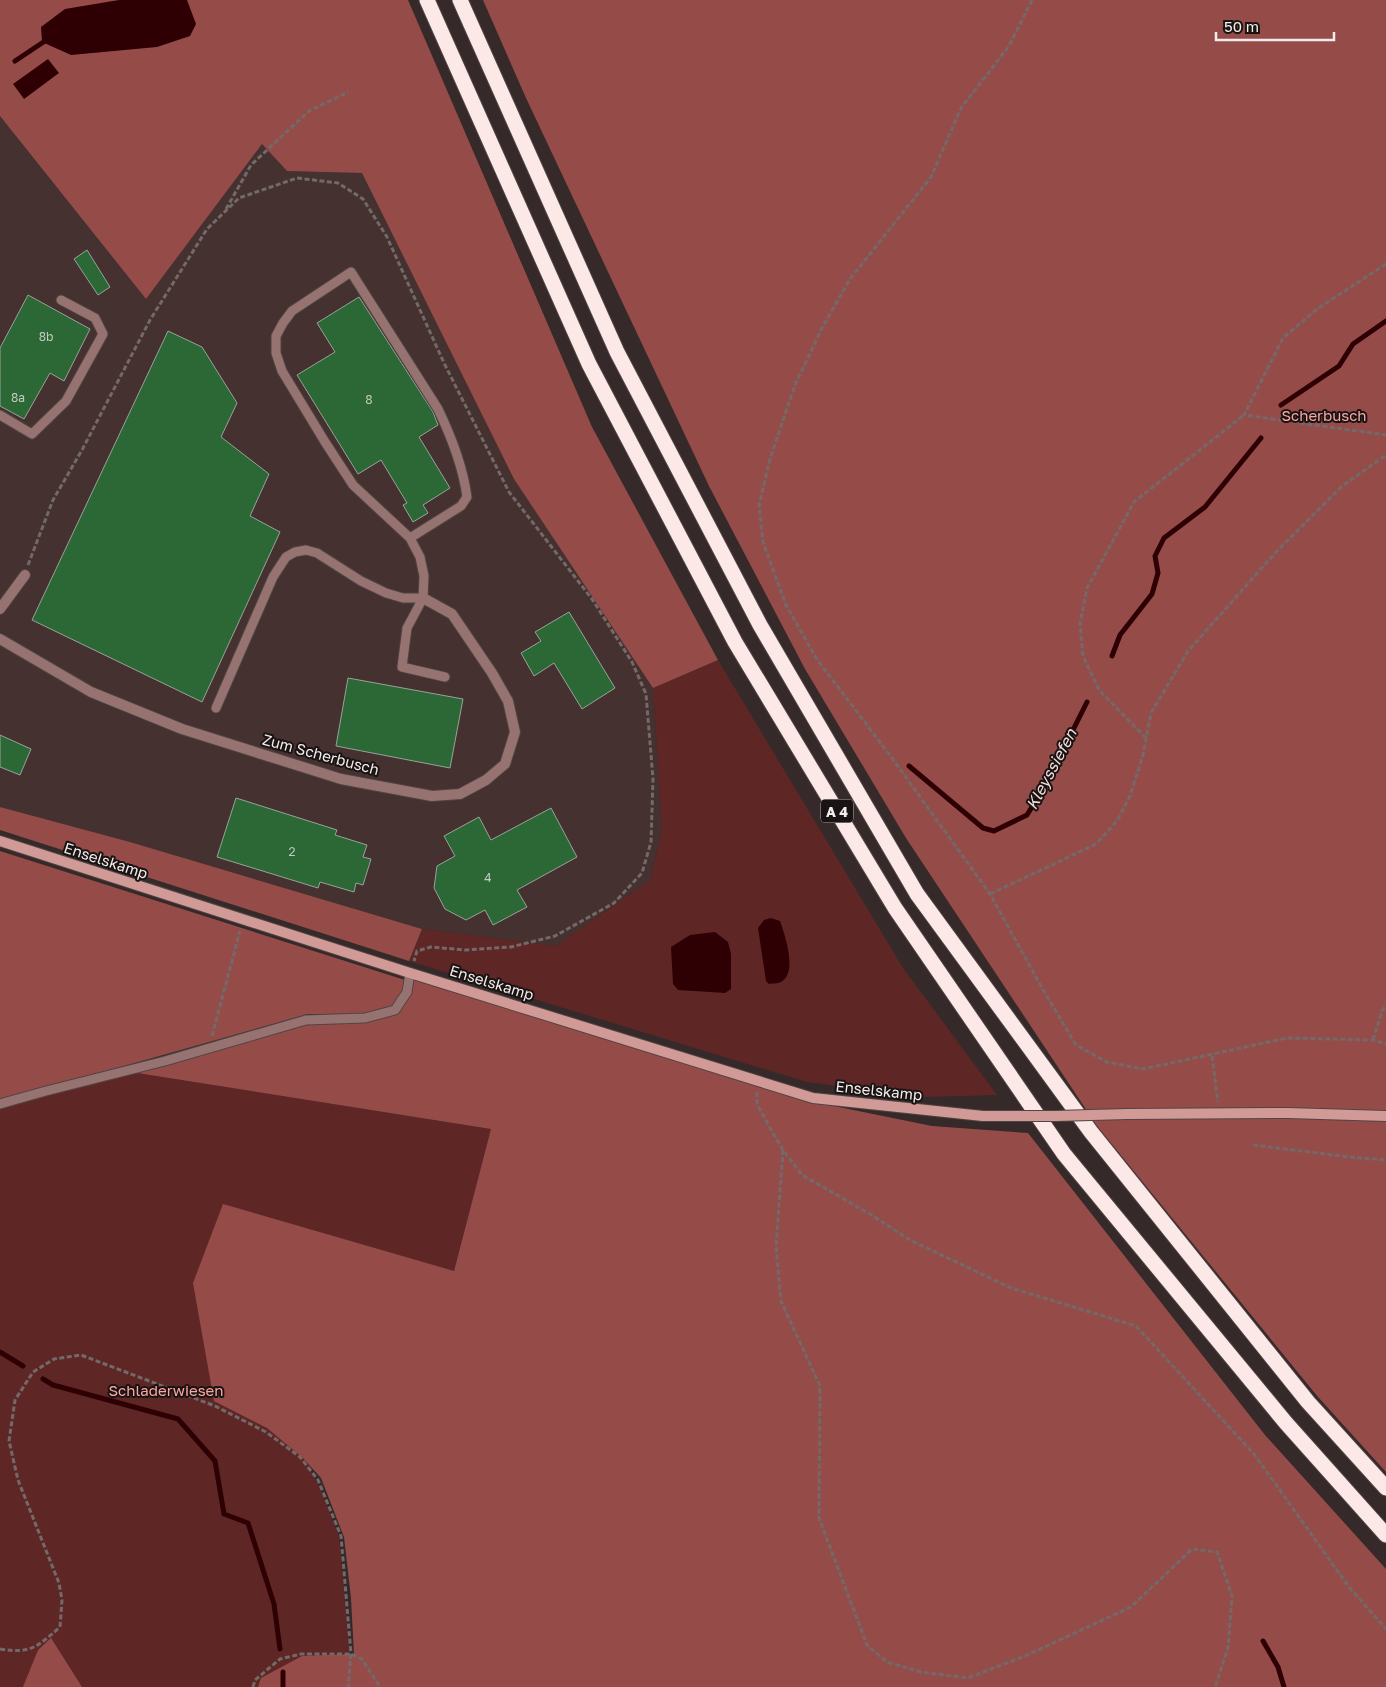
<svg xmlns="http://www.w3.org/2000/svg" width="1386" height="1687" viewBox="0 0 1386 1687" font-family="'Golos Text',sans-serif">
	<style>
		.built { fill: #443130 }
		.green { fill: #5e2726 }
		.forest { fill: #954c49 }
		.water { fill: #2f0003 }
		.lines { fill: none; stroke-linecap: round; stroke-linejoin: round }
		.stream { stroke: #2f0003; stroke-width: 5 }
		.building { fill: #2c6736; stroke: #99a39a }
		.service-casing { stroke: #504544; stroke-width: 11 }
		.minor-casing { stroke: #504544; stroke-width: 12 }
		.secondary-casing { stroke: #504544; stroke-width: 12 }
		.motorway-casing { stroke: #504544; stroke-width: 17 }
		.path { stroke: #736968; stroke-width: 3; stroke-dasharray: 5 2.5; stroke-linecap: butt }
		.service { stroke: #967370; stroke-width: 9 }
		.minor { stroke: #967370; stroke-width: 10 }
		.secondary { stroke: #d29a96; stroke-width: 10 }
		.motorway { stroke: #fbe8e7; stroke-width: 15 }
		.secondary-bridge-casing { stroke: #504544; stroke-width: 12; stroke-linecap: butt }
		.secondary-bridge { stroke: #d29a96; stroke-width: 10 }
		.labels { text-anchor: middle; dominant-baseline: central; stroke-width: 4; stroke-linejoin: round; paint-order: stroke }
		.number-label { font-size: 12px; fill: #c2cbbe }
		.shield { fill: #191413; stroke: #b2abaa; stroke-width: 1 }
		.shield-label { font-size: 14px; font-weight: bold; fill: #f4eceb }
		.park-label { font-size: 15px; fill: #fea7a2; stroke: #191413 }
		.street-label { font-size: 15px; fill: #f4eceb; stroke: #191413 }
		.water-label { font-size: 16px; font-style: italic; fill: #f5dddc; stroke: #191413 }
	</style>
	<rect width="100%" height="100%" fill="#352a29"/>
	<path class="built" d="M0 116 146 299 262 144 287 171 362 173 514 479 653 688 662 830 650 880 556 946 422 929 130 842 0 807Z"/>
	<g class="green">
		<path d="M718 660 903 968 997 1095 924 1097 807 1082 409 961 422 929 556 946 650 880 662 830 653 688Z"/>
		<path d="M131 1072 491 1129 454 1271 437 1267 462 1289 310 1470 320 1488 339 1537 350 1653 344 1652 340 1687H0V1108Z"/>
	</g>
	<g class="forest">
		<path d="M0 0H408L592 427 718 660 653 688 514 479 362 173 287 171 262 144 146 299 0 116Z"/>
		<path d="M483 0H1386V1472L1318 1397 1097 1126 906 838 805 669 709 486 526 98Z"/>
		<path d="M0 807 130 842 422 929 409 961 0 830Z"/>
		<path d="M0 851 405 980 402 993 391 1007 363 1014H308L0 1101Z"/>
		<path d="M414 980 814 1102 932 1126 1028 1133 1265 1435 1386 1569V1687H258L261 1678 302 1656 354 1654 351 1598 344 1537 321 1478 303 1458 267 1428 214 1401 193 1283 223 1204 454 1271 491 1129 131 1072 306 1025 364 1021 397 1014 410 995Z"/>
		<path d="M51 1638 82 1687H23L38 1650Z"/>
	</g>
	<g class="water">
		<path d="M119 0H187L196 24 190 36 157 47 71 55 42 42 41 27 65 9Z"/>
		<path d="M48 59 59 73 24 99 13 84Z"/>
		<path d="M771 918 780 921C785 935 798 973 781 982 777 984 773 983 769 984L766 981 758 928 764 920Z"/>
		<path d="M715 932 728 942 731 954V989L725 993 678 990 673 984 671 947 690 935Z"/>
	</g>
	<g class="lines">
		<g class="stream">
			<path d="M15 61 48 39"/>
			<path d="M1281 405 1339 366 1353 344 1386 321"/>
			<path d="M1112 656 1120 635 1152 594 1158 573 1155 556 1164 538 1205 507 1261 438"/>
			<path d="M909 766 983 828 994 831 1027 815 1046 784 1087 702"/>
			<path d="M0 1352 23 1366"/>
			<path d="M43 1379 53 1385 178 1419 215 1461 224 1514 248 1523 274 1604 280 1649"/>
			<path d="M1263 1641 1278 1667 1284 1687"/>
			<path d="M283 1672V1687"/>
		</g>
	</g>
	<g class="building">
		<path d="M87 250 110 287 98 295 74 259Z"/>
		<path d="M28 295 90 329 64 381 50 373 24 419 0 406V348Z"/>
		<path d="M359 297 433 412 438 425 419 437 450 488 423 505 428 513 413 522 403 505 407 503 381 460 358 474 297 375 335 352 317 323Z"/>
		<path d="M168 331 202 347 237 403 221 437 269 474 250 516 280 532 202 702 32 620Z"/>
		<path d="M569 612 615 688 582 709 554 663 534 676 521 653 541 641 535 632Z"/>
		<path d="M348 678 463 699 450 768 336 746Z"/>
		<path d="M0 735 31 749 20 775 0 767Z"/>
		<path d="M236 798 337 830 335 835 367 845 363 857 371 859 363 885 356 883 354 892 320 882 318 888 217 857Z"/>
		<path d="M551 808 577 857 517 890 527 907 493 925 485 910 466 920 445 909 434 888 437 866 455 856 444 836 479 817 491 840Z"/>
	</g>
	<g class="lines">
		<defs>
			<g id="service">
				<path d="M0 415 32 434 66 401 103 334 95 318 61 300"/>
				<path d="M410 538 461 506 467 497C463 467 451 436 438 409L351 272 292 311 283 323 276 336V353L282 371 325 442 353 485 410 538 420 557 424 576 423 598 407 628 402 667 445 677"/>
				<path d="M216 708 273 577 286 557 295 552 306 550 317 553 361 581 386 593 403 598H423"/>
				<path d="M0 1104 46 1091 165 1061 306 1020 365 1018 395 1010 407 992 410 973"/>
			</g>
			<g id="minor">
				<path d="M0 609 25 575"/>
				<path d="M0 639 91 692 182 729 341 779 432 796 460 794 486 780 505 764 515 732 508 701 492 673 452 614 423 598"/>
			</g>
			<g id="secondary">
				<path d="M0 841 410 973 813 1098 983 1116"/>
				<path d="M1127 1114 1288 1113 1386 1116"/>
			</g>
			<g id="motorway">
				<path d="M427 0 589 364 735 642 895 908 1064 1154 1286 1423 1386 1535"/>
				<path d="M460 0 617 352 760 625 917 894 1091 1132 1308 1402 1386 1488"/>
			</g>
		</defs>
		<use href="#service" class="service-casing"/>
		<use href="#minor" class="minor-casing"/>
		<use href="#secondary" class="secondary-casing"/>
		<use href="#motorway" class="motorway-casing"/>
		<g class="path">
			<path d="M1032 0 1009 46 961 108 931 177 850 279 822 328 795 385 770 459 759 505 763 542 786 605 816 658 892 758 990 894 1042 988 1076 1045 1107 1062 1143 1069 1287 1038 1373 1040 1386 1044"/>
			<path d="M226 209 251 165 309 111 348 92"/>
			<path d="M1386 264 1317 309 1283 338 1244 415 1386 435"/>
			<path d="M28 565 53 500 82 450 150 320 207 229 239 198 297 178 338 183 363 199 387 237 444 363 509 492 592 599 632 662 646 694 653 779 651 842 642 873 614 903 555 936 511 947 465 950 431 947 417 951 414 961"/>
			<path d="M1146 738 1099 690 1083 656 1080 624 1087 588 1134 502 1244 415"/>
			<path d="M990 894 1096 844 1117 821 1130 796 1143 755 1151 713 1188 651 1277 551 1341 487 1386 455"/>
			<path d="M212 1036 240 931"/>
			<path d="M1373 1040 1382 1011 1386 1004"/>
			<path d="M1212 1056 1218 1102"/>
			<path d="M757 1092V1104L770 1128 783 1150 802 1175 870 1214 910 1240 1011 1288 1136 1326 1254 1454 1349 1587 1386 1629"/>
			<path d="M1253 1145 1350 1157 1386 1160"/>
			<path d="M783 1150 776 1247 781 1301 820 1386 819 1518 867 1645 887 1662 921 1672 968 1678 1025 1656 1131 1607 1192 1549 1217 1552 1232 1596 1228 1648 1215 1687"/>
			<path d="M0 1649C31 1654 37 1647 60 1627L62 1600 59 1583 18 1480 9 1441 15 1400 33 1372 54 1359 81 1355 215 1406 266 1432 300 1457 318 1480 341 1536 351 1654 348 1687"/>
			<path d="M253 1687 255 1680 280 1659 301 1654H351L362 1659 380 1687"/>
		</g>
		<use href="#service" class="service"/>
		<use href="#minor" class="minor"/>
		<use href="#secondary" class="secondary"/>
		<use href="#motorway" class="motorway"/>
		<defs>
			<path id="secondary-bridge" d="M983 1116H1056L1127 1114"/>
		</defs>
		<use href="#secondary-bridge" class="secondary-bridge-casing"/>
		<use href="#secondary-bridge" class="secondary-bridge"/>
	</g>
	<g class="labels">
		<g class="number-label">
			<text x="46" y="336">8b</text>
			<text x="18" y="397">8a</text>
			<text x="369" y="399">8</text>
			<text x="292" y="851">2</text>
			<text x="488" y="877">4</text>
		</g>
		<rect class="shield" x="821" y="799.5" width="32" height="23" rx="4"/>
		<g class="shield-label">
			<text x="837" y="811">A 4</text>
		</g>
		<g class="park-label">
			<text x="1324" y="415">Scherbusch</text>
			<text x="166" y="1390">Schladerwiesen</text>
		</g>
		<g class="street-label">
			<text transform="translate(321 754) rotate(15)">Zum Scherbusch</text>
			<text transform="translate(106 860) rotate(18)">Enselskamp</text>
			<text transform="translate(492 982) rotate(17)">Enselskamp</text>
			<text transform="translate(879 1090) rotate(6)">Enselskamp</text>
		</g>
		<g class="water-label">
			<text transform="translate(1051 769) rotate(-62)">Kleyssiefen</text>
		</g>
	</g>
	<path d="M1216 32v8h118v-8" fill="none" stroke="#f4eceb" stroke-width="2.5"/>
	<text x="1224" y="32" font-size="15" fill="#f4eceb" stroke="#191413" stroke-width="4" paint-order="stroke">50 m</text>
</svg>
